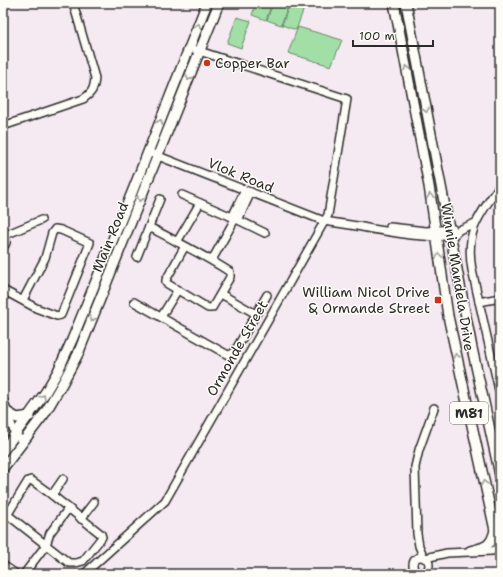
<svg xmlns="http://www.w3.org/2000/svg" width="503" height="577" viewBox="0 0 503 577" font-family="'Shantell Sans',sans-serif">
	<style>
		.pitch { fill: #a2dfa6; stroke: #668568 }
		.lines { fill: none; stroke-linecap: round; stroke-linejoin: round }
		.minor-casing { stroke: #2b2b2b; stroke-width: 10 }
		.major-casing { stroke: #2b2b2b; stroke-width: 12 }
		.minor { stroke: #fdfcf7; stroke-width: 7 }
		.major { stroke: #fdfcf7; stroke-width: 9 }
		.oneway { stroke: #9e9e9b }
		.poi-dot { fill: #c8321e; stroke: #fdfcf7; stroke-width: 1.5 }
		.labels { text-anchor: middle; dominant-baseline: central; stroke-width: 3; stroke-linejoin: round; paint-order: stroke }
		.shield { fill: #fdfcf7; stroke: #6a6a68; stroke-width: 1 }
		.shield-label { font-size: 13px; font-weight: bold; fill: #2b2b2b }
		.poi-label { font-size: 14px; fill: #2b2b2b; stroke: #fdfcf7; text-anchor: start }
		.street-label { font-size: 14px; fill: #2b2b2b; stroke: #fdfcf7 }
	</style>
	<rect width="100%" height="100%" fill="#f6eaf2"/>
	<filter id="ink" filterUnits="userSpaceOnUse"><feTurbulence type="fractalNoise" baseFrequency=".025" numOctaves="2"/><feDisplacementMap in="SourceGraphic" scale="8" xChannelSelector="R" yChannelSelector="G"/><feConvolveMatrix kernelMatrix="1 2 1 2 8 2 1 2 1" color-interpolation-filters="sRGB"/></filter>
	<g filter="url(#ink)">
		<g class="pitch">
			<path d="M256 3H272L266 20 252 15Z"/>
			<path d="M273 3H289L281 25 267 20Z"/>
			<path d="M290 3H306L296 30 282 25Z"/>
			<path d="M237 17 251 21 241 48 227 43Z"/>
			<path d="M298 27 342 40 331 66 288 53Z"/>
		</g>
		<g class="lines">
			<defs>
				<g id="minor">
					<path d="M3 126 83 99C92 93 94 89 95 78L73 3"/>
					<path d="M148 152 324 221 357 226 372 229 410 235 437 237 455 234 459 230 475 223"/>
					<path d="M500 185C479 216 465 230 472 270L500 395"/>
					<path d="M182 195 232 217 265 233"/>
					<path d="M235 219 234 213 245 190"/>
					<path d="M149 227C176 241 204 255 230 272V277L212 308H208L166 283V280L185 246"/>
					<path d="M390 227 426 231 453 229"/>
					<path d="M3 236 41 220"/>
					<path d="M177 242 200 203"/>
					<path d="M3 247C7 244 7 239 5 236"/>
					<path d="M137 257 160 199"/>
					<path d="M212 260 235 219 240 216 251 192"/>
					<path d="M3 290 36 308 57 316 61 315 90 243 61 230 55 229 52 233 45 258 23 300"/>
					<path d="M221 294 256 314"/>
					<path d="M134 302 228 355 232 354 235 351 267 295"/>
					<path d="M479 302 500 298"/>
					<path d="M161 317 177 291"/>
					<path d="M3 399 15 435 23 441"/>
					<path d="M52 495 63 479"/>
					<path d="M81 519 94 502"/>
					<path d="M3 522 28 481 31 480 52 495 101 534 102 537 83 561 76 563H69L8 515"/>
					<circle cx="421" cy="565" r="8"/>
					<path d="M424 558 419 546 417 534 415 467 419 450 434 408"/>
					<path d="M425 558 447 553 492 551 500 548"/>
					<path d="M3 565 16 574"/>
					<path d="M24 574 46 545 50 533 68 509"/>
					<path d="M84 574 165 501 328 215 347 99 190 48"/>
				</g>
				<g id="major">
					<path d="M394 3 429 186 448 316 500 553"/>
					<path d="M406 3 472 348 500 475"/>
					<path d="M7 412 17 418 30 416"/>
					<path d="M3 451 45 393 58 371 72 340 133 190 207 3"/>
					<path d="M3 468 45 413 62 384 78 354 219 3"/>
					<path d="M470 551C485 547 491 547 495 530"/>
				</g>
			</defs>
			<use href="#minor" class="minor-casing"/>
			<use href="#major" class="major-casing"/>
			<use href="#minor" class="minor"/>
			<use href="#major" class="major"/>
		</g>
		<defs><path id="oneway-chevron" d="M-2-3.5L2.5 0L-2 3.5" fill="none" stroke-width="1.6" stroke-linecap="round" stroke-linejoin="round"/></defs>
		<g class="oneway">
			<use href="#oneway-chevron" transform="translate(198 26) rotate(-69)"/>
			<use href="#oneway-chevron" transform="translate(407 68) rotate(-101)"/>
			<use href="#oneway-chevron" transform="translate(189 78) rotate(112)"/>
			<use href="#oneway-chevron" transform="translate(426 110) rotate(79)"/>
			<use href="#oneway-chevron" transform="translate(160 122) rotate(-68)"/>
			<use href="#oneway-chevron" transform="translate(430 196) rotate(-99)"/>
			<use href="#oneway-chevron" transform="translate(140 199) rotate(112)"/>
			<use href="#oneway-chevron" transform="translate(439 256) rotate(-98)"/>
			<use href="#oneway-chevron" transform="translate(92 319) rotate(113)"/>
			<use href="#oneway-chevron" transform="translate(456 356) rotate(-102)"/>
			<use href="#oneway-chevron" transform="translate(43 397) rotate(-58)"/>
			<use href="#oneway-chevron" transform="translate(484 483) rotate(-103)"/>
		</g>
	</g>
	<g class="poi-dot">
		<circle cx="207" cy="63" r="4"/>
		<rect x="434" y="296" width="8" height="8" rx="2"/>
	</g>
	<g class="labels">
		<rect class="shield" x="450" y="402" width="38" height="22" rx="3"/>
		<g class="shield-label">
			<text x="469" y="413">M81</text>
		</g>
		<g class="poi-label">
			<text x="215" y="63">Copper Bar</text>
			<text x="430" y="292" text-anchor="end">William Nicol Drive<tspan x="430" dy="16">&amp; Ormande Street</tspan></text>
		</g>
		<g class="street-label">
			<text transform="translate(241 175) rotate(22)">Vlok Road</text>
			<text transform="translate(110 237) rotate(-68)">Main Road</text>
			<text transform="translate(458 277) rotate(81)">Winnie Mandela Drive</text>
			<text transform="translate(237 348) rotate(-60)">Ormonde Street</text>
		</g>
	</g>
	<rect width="503" height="577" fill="none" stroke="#fdfcf7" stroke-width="16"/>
	<rect x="8" y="8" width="487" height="561" fill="none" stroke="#2b2b2b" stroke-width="1.5" filter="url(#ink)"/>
	<path d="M353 40v6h80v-6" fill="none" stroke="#2b2b2b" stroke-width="2"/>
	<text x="359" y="40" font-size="12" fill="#2b2b2b" stroke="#fdfcf7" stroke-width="3" paint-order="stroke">100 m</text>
</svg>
